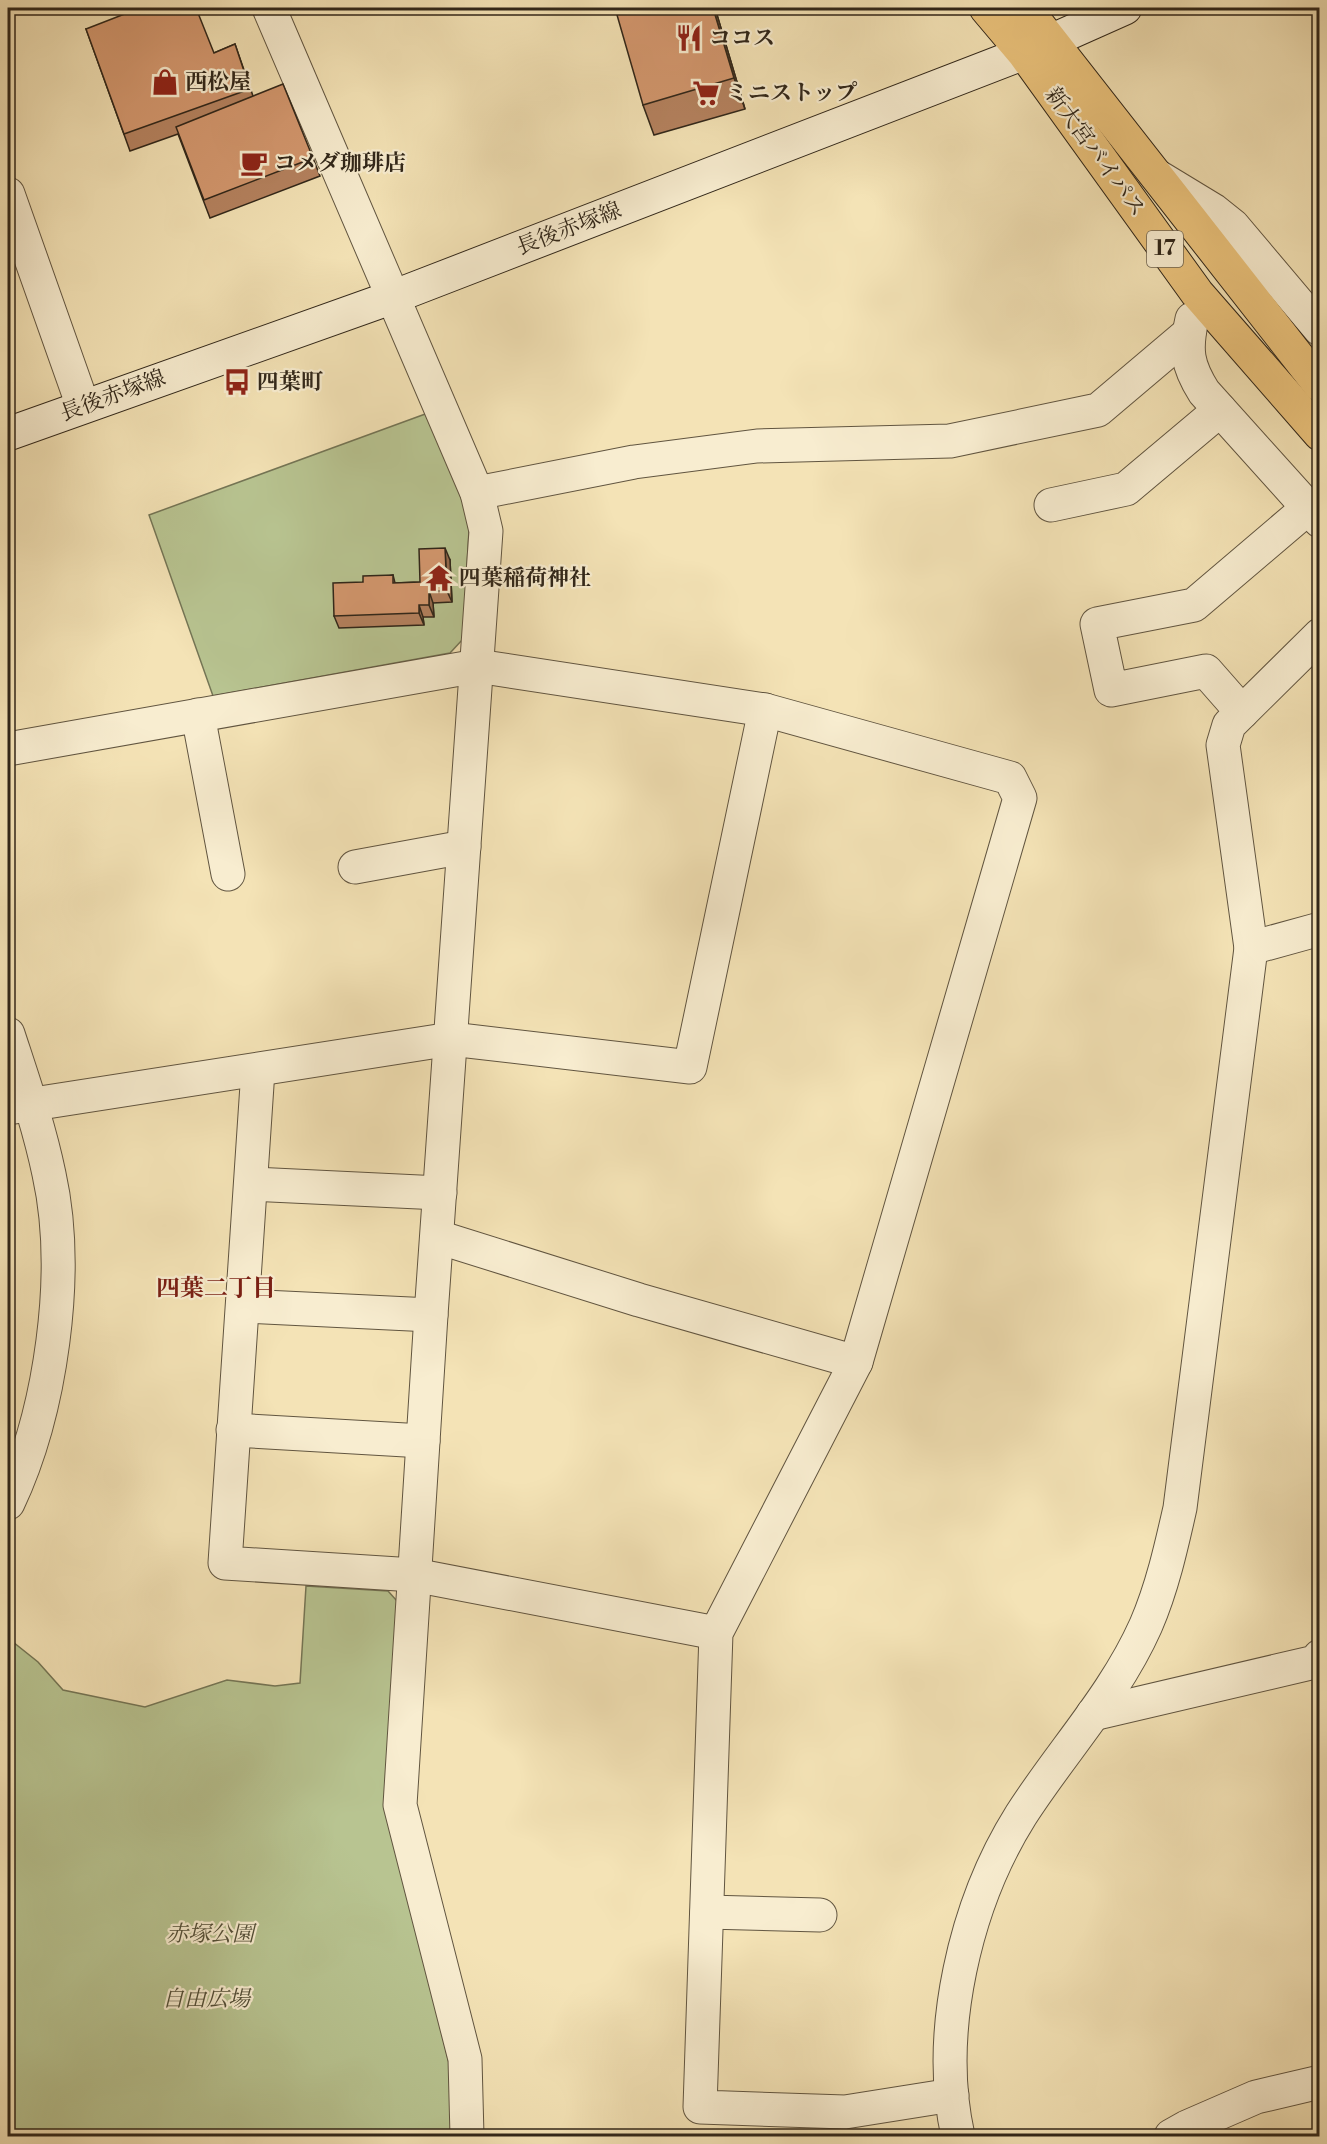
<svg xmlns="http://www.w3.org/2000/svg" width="1327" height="2144" viewBox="0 0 1327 2144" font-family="'Libre Bodoni','Noto Serif JP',serif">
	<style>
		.green { fill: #b8c491; stroke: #747555; stroke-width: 1.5 }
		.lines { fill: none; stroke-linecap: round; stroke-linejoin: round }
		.minor-casing { stroke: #615540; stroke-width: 35 }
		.tertiary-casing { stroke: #615540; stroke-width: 35 }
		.secondary-casing { stroke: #302619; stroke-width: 35 }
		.trunk-casing { stroke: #302619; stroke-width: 35 }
		.minor { stroke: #f8edd0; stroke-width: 33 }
		.tertiary { stroke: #f8edd0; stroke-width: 33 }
		.secondary { stroke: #f8edd0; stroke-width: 33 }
		.trunk { stroke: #eac27b; stroke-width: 33 }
		.wall { fill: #b5825f; stroke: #302619; stroke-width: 1.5 }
		.shaded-wall { fill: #946a4d; stroke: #302619; stroke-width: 1.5 }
		.building { fill: #d3976e; stroke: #302619; stroke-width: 1.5 }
		.labels { text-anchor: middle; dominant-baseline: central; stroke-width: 4.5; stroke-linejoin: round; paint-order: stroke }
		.shield { fill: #f8edd0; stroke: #6c6250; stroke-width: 1.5 }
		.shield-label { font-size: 21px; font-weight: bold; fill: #302619 }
		.poi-label { font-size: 22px; font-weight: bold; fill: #302619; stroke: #f8edd0; text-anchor: start }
		.street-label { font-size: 22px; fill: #302619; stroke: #f8edd0 }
		.park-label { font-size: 22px; font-style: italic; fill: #524e37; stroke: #f8edd0 }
		.neighbourhood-label { font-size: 24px; font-weight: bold; fill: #7a1f14; stroke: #f8edd0 }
	</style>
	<rect width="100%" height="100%" fill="#f4e3b6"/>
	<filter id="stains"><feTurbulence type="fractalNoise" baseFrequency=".00333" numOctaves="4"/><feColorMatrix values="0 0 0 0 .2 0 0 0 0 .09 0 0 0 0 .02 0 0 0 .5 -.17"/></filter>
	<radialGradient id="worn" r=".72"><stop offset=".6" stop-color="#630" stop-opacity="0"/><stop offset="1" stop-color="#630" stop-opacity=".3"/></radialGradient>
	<g class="green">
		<path d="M428 413 463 500 469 530 463 639 450 653 213 696 149 515Z"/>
		<path d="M306 1586 388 1591 397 1601 386 1800 454 2084 456 2136H8V1638L38 1662 63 1690 145 1707 227 1680 275 1686 300 1683Z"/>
	</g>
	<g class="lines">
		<defs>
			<g id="minor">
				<path d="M269 8 477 493 486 531 431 1315 400 1805 465 2059 467 2136"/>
				<path d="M1157 176 1213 210 1233 226 1320 329"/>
				<path d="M8 194 83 406"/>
				<path d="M1192 319C1185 350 1187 365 1204 392L1320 521"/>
				<path d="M477 493 634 462 757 446 950 441 1098 410 1189 333"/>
				<path d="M1051 505 1126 489 1220 410"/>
				<path d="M1242 712 1206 671 1111 690 1097 624 1194 605 1308 508"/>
				<path d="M198 715 228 874"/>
				<path d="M8 749 477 666 765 710 1010 778 1020 798 856 1362 716 1633 700 2107 845 2112 952 2095"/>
				<path d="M355 867 464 847"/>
				<path d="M1251 948 1320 929"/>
				<path d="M258 1070 225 1563 414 1575 716 1633"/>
				<path d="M8 1108 451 1039 690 1067 765 710"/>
				<path d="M251 1184 440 1193"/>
				<path d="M438 1237 639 1300 856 1362"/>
				<path d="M243 1306 431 1315"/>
				<path d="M233 1430 423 1441"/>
				<path d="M1093 1714 1315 1662 1320 1656"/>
				<path d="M707 1912 820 1915"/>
				<path d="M958 2136C935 2033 965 1904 1021 1815 1062 1751 1115 1695 1146 1625 1162 1588 1171 1548 1180 1508L1251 948 1223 745 1229 725 1320 635"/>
			</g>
			<g id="tertiary">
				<path d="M8 1034C23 1080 39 1126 49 1174 71 1273 51 1412 8 1503"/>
				<path d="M1171 2136 1187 2127 1256 2097 1320 2082"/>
			</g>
			<path id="secondary" d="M8 434 393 297 1024 53 1125 8"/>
			<g id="trunk">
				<path d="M986 8 1024 53 1197 293 1320 434"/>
				<path d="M1025 8 1320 385"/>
			</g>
		</defs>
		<use href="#minor" class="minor-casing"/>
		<use href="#tertiary" class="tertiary-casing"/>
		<use href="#secondary" class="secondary-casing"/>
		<use href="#trunk" class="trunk-casing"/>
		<use href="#minor" class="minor"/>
		<use href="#tertiary" class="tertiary"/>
		<use href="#secondary" class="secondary"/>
		<use href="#trunk" class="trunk"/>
	</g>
	<g class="wall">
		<path d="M715 8 745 109 654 135 643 105Z"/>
		<path d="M86 29 214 53 235 44 253 96 313 158 320 176 210 218 178 134 130 151Z"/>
		<path d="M450 560 452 602 433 603 434 617H423L424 625 339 628 334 616 363 582 393 575 395 583 420 582Z"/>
	</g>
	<g class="shaded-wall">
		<path d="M713 8H715L745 109 734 78Z"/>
		<path d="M445 548 450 560 452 602 447 591Z"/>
		<path d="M429 591 433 603 434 617 429 605Z"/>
		<path d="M419 605 423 617 424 625 419 613Z"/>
	</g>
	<g class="building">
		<path d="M140 8H196L214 53 235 44 250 89 124 134 86 29Z"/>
		<path d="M615 8H713L734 78 643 105Z"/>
		<path d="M283 84 313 158 204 200 176 127Z"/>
		<path d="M445 548 447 591H429V605H419V613L334 616 333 583 363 582V576L393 575V583L420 582 419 549Z"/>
	</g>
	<defs>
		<symbol id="restaurant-bare" viewBox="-9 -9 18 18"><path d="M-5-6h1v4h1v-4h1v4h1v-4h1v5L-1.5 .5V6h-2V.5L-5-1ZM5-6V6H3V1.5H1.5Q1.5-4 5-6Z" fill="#8f2418" stroke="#f8edd0" stroke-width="2.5" paint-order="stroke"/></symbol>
		<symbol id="shop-bare" viewBox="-9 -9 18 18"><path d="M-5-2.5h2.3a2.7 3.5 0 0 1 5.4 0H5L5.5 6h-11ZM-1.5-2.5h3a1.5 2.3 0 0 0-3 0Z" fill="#8f2418" stroke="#f8edd0" stroke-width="2.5" paint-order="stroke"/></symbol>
		<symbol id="supermarket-bare" viewBox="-9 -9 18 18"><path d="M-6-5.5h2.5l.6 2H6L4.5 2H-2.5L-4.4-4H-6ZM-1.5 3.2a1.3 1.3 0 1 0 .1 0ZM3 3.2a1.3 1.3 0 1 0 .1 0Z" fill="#8f2418" stroke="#f8edd0" stroke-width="2.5" paint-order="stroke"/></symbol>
		<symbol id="cafe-bare" viewBox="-9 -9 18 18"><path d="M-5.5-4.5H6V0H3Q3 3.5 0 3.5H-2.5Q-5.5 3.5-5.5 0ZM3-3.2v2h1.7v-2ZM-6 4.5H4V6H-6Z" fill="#8f2418" stroke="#f8edd0" stroke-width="2.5" paint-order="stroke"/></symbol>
		<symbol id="bus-bare" viewBox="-9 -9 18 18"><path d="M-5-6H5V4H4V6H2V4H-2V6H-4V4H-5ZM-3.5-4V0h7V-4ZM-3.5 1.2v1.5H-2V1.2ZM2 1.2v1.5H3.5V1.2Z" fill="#8f2418" stroke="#f8edd0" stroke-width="2.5" paint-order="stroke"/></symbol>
		<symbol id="temple-bare" viewBox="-9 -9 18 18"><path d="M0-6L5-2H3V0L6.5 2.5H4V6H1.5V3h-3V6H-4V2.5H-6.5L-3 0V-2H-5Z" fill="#8f2418" stroke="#f8edd0" stroke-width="2.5" paint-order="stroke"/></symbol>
	</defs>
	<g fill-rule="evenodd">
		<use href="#restaurant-bare" x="670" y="19" width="38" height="38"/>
		<use href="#shop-bare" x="146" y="63" width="38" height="38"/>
		<use href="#supermarket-bare" x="687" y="74" width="38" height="38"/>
		<use href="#cafe-bare" x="235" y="144" width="38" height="38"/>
		<use href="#bus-bare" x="218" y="363" width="38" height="38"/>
		<use href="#temple-bare" x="420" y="559" width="38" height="38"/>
	</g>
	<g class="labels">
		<rect class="shield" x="1147" y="231" width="36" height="36" rx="4.5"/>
		<g class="shield-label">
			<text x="1165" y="249">17</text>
		</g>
		<g class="poi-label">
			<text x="709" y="38">ココス</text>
			<text x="185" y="82">西松屋</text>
			<text x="726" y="93">ミニストップ</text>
			<text x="274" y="163">コメダ珈琲店</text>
			<text x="257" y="382">四葉町</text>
			<text x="459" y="578">四葉稲荷神社</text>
		</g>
		<g class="street-label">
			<text transform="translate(1095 152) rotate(54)">新大宮バイパス</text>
			<text transform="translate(569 229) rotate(-21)">長後赤塚線</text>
			<text transform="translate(113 396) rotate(-20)">長後赤塚線</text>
		</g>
		<g class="park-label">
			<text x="210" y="1934">赤塚公園</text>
			<text x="206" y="1999">自由広場</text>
		</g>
		<g class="neighbourhood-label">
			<text x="216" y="1289">四葉二丁目</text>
		</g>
	</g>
	<rect width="1327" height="2144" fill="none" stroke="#f4e3b6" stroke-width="30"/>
	<rect x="9" y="9" width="1309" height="2126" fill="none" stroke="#302619" stroke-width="3"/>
	<rect x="15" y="15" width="1297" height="2114" fill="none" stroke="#302619" stroke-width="1.5"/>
	<rect width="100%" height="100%" filter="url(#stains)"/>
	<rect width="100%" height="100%" fill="url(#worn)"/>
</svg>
